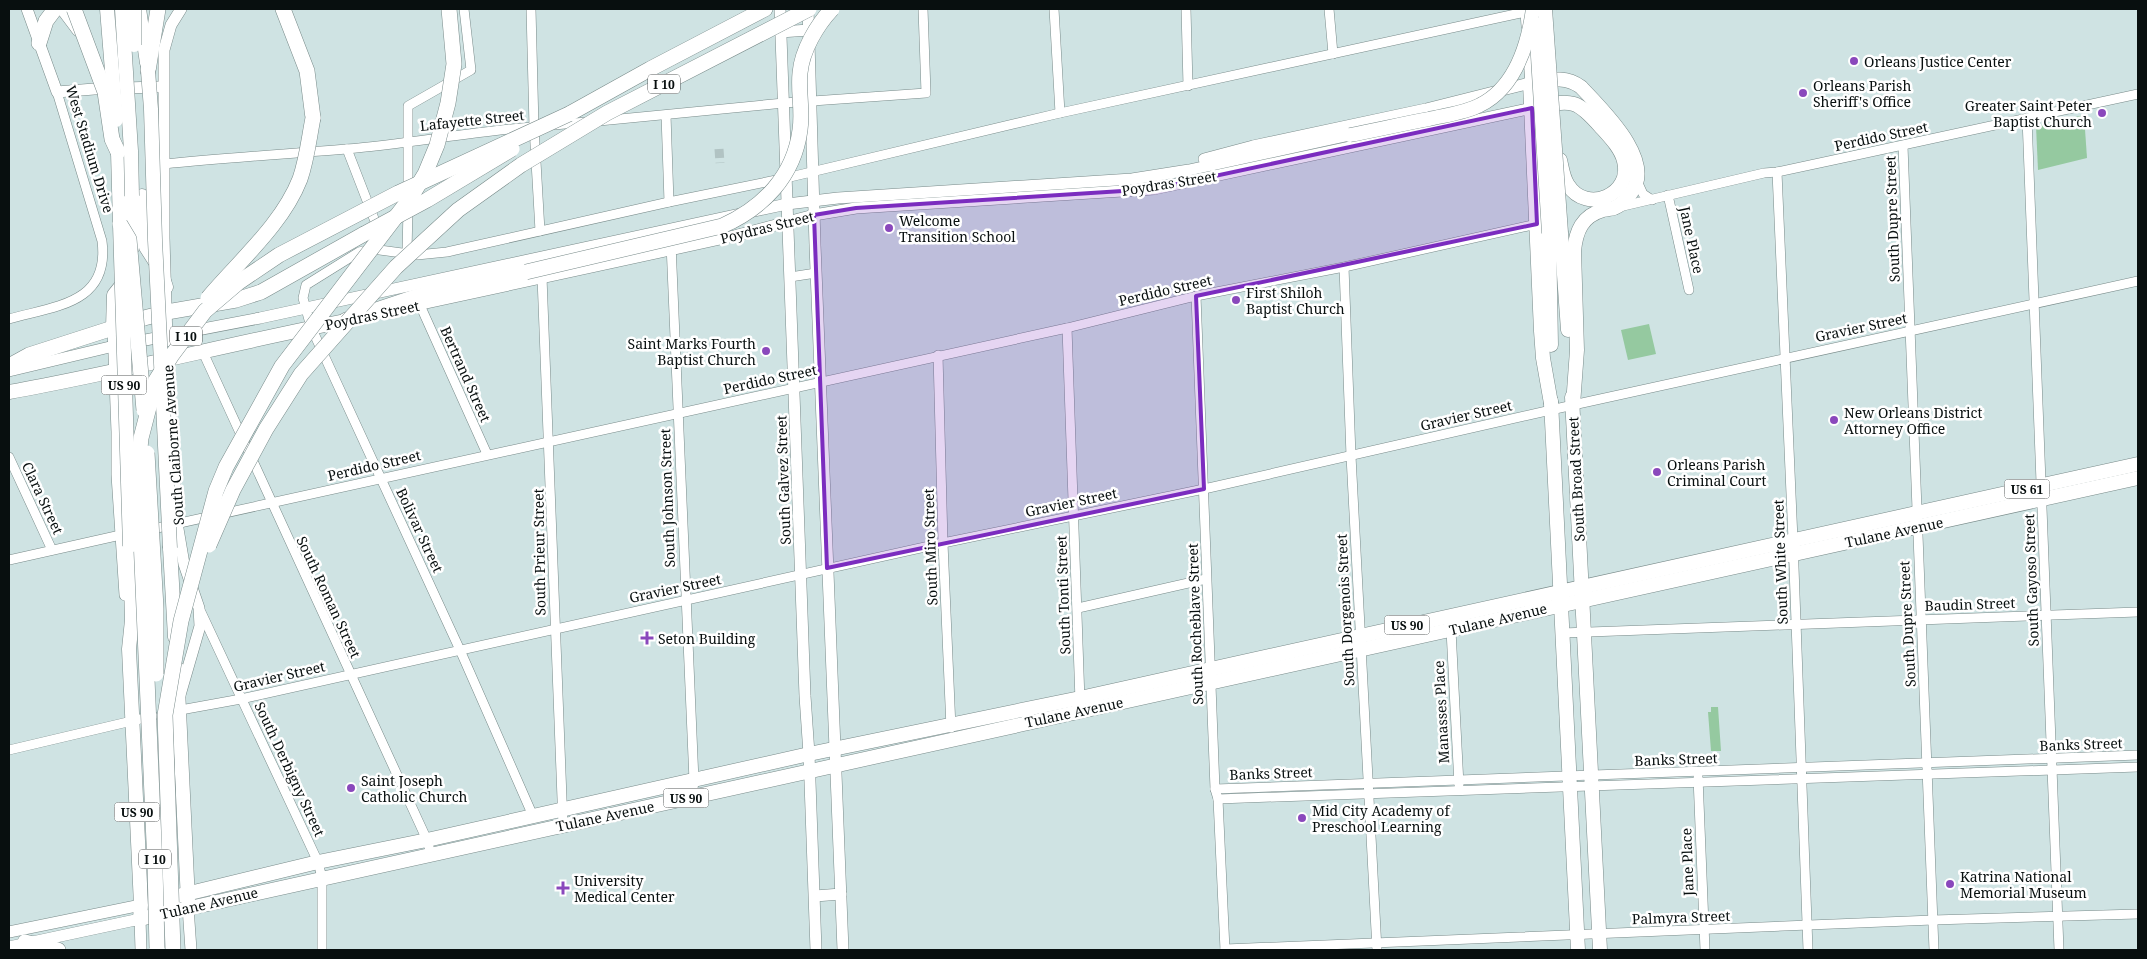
<svg xmlns="http://www.w3.org/2000/svg" width="2147" height="959" viewBox="0 0 2147 959" font-family="'Noto Serif',serif">
	<style>
		.green { fill: #95c9a0 }
		.lines { fill: none; stroke-linecap: round; stroke-linejoin: round }
		.street-tunnel { stroke: #b1c3c3; stroke-width: 9; stroke-dasharray: 9 4.5; stroke-linecap: butt }
		.street-casing { stroke: #788a89; stroke-width: 10 }
		.secondary-casing { stroke: #788a89; stroke-width: 12 }
		.primary-casing { stroke: #788a89; stroke-width: 15 }
		.highway-casing { stroke: #788a89; stroke-width: 16 }
		.street { stroke: #fff; stroke-width: 9 }
		.secondary { stroke: #fff; stroke-width: 11 }
		.primary { stroke: #fff; stroke-width: 14 }
		.highway { stroke: #fff; stroke-width: 15 }
		.primary-bridge-casing { stroke: #788a89; stroke-width: 15; stroke-linecap: butt }
		.highway-bridge-casing { stroke: #788a89; stroke-width: 16; stroke-linecap: butt }
		.primary-bridge { stroke: #fff; stroke-width: 14 }
		.highway-bridge { stroke: #fff; stroke-width: 15 }
		.marked { fill: #7b2cbf; fill-opacity: 0.2; stroke: #7b2cbf; stroke-width: 4; stroke-linejoin: round }
		.poi-dot { fill: #8a48bc; stroke: #fff; stroke-width: 2 }
		.labels { text-anchor: middle; dominant-baseline: central; stroke-width: 5; stroke-linejoin: round; paint-order: stroke }
		.shield { fill: #fff; stroke: #525757; stroke-width: 1 }
		.shield-label { font-size: 12px; font-weight: bold; fill: #080f0f }
		.poi-label { font-size: 14px; fill: #080f0f; stroke: #fff; text-anchor: start }
		.street-label { font-size: 14px; fill: #080f0f; stroke: #fff }
	</style>
	<rect width="100%" height="100%" fill="#cfe3e3"/>
	<g class="green">
		<path d="M2084 115 2087 158 2038 170 2036 126Z"/>
		<path d="M1649 324 1656 354 1628 360 1621 330Z"/>
		<path d="M1711 707H1718L1721 751H1711L1708 712H1711Z"/>
	</g>
	<g class="lines">
		<path class="street-tunnel" d="M719 149 720 163"/>
		<defs>
			<g id="street">
				<path d="M531 9 534 127 540 231"/>
				<path d="M1054 9 1060 113"/>
				<path d="M1186 9 1188 86"/>
				<path d="M1329 9 1333 54"/>
				<path d="M1527 46 1530 83"/>
				<path d="M666 115 669 202"/>
				<path d="M2027 118 2059 950"/>
				<path d="M599 121 784 103 926 93 923 9"/>
				<path d="M554 125 586 122"/>
				<path d="M1903 146 1934 950"/>
				<path d="M347 149 378 229"/>
				<path d="M164 164C225 158 285 154 346 149 408 144 469 132 532 127"/>
				<path d="M1777 172 1793 540 1808 950"/>
				<path d="M1638 183 1643 194 1652 200"/>
				<path d="M408 190V106L471 70 464 9"/>
				<path d="M1668 195 1689 290"/>
				<path d="M1619 207 1764 173 1777 172 1852 156 2138 94"/>
				<path d="M671 244 694 781 692 797"/>
				<path d="M407 253 408 208"/>
				<path d="M1344 267 1351 456 1377 950"/>
				<path d="M542 277 563 825"/>
				<path d="M790 277 816 273"/>
				<path d="M1196 296 1215 789 1218 799 1225 950"/>
				<path d="M420 305 487 454"/>
				<path d="M9 319C55 306 110 304 102 241L57 92"/>
				<path d="M1067 328 1080 701"/>
				<path d="M202 350 427 840 431 854"/>
				<path d="M938 355 943 543 951 728"/>
				<path d="M9 457 52 550"/>
				<path d="M148 530 1067 328 1196 296 1344 267 1537 224"/>
				<path d="M9 560 125 534"/>
				<path d="M1078 608 1206 579"/>
				<path d="M201 612 318 862 322 878V950"/>
				<path d="M1451 630 1459 785"/>
				<path d="M1562 633 2138 612"/>
				<path d="M175 711 241 699 943 543 1204 489 1573 405 2138 281"/>
				<path d="M9 750 153 716"/>
				<path d="M1698 777 1705 950"/>
				<path d="M1215 789 2138 755"/>
				<path d="M1218 799 2138 767"/>
				<path d="M533 816 460 650 311 327 303 298 306 285 359 252 372 249 417 255 447 252 669 202 786 178 1060 113 1525 12 1526 26"/>
				<path d="M1225 949 1933 920 2138 914"/>
			</g>
			<g id="secondary">
				<path d="M27 9 57 92 94 89 157 87"/>
				<path d="M780 9 805 696 809 754 816 950"/>
				<path d="M808 9 815 245 843 950"/>
				<path d="M780 32 809 30"/>
				<path d="M1204 159 1253 146 1426 109 1530 83"/>
				<path d="M394 310 734 236 814 215 856 208 1154 189 1532 108"/>
				<path d="M113 328 117 432V475L125 595"/>
				<path d="M167 341 164 238V50L171 25 181 9"/>
				<path d="M168 367 177 523 184 564 199 608 200 626 180 695"/>
				<path d="M9 371 114 346 260 318 787 204 838 198 1132 179 1189 170 1350 135"/>
				<path d="M815 896 841 894"/>
				<path d="M188 907 191 950"/>
				<path d="M9 932 141 905"/>
				<path d="M9 947 140 919 141 950"/>
			</g>
			<g id="primary">
				<path d="M139 9 147 63"/>
				<path d="M1540 106C1573 100 1577 100 1600 126 1609 136 1621 148 1624 161 1633 194 1587 215 1568 185 1563 178 1562 168 1560 160"/>
				<path d="M118 152 120 224"/>
				<path d="M132 196V248"/>
				<path d="M142 196 143 226 146 247 160 269 166 287"/>
				<path d="M1549 233 1551 345"/>
				<path d="M1561 233 1568 330"/>
				<path d="M113 328 114 295 126 280"/>
				<path d="M9 392C121 372 233 343 345 321"/>
				<path d="M1572 397 1600 950"/>
				<path d="M1551 401 1578 950"/>
				<path d="M1552 409 1543 358 1541 331 1530 83C1549 80 1565 75 1581 87 1602 110 1656 160 1631 193 1627 199 1621 205 1614 208 1611 209 1606 209 1603 210 1582 216 1576 231 1574 251L1577 350 1573 405"/>
				<path d="M130 546 132 620 129 649 141 905 140 919 2138 478"/>
				<path d="M170 548 175 637"/>
				<path d="M177 668 188 901"/>
				<path d="M161 900 318 862 427 840 809 754 1080 698 2138 464"/>
			</g>
			<g id="highway">
				<path d="M64 9 79 29"/>
				<path d="M283 9 307 71 313 118"/>
				<path d="M39 43 46 21 55 9"/>
				<path d="M148 71 158 9"/>
				<path d="M569 114 650 69 765 9"/>
				<path d="M346 320 415 297 526 272"/>
				<path d="M9 366 29 355 144 318 167 312 236 300 261 292 364 234"/>
				<path d="M25 942 58 950"/>
			</g>
		</defs>
		<use href="#street" class="street-casing"/>
		<use href="#secondary" class="secondary-casing"/>
		<use href="#primary" class="primary-casing"/>
		<use href="#highway" class="highway-casing"/>
		<use href="#street" class="street"/>
		<use href="#secondary" class="secondary"/>
		<use href="#primary" class="primary"/>
		<use href="#highway" class="highway"/>
		<defs>
			<g id="primary-bridge">
				<path d="M107 9 116 120"/>
				<path d="M122 9 131 151 132 196"/>
				<path d="M1545 9 1561 233"/>
				<path d="M1536 24 1549 233"/>
				<path d="M134 45V9"/>
				<path d="M148 71 151 109 155 240 170 548"/>
				<path d="M1350 135C1376 130 1402 124 1429 119 1446 115 1465 113 1480 105 1516 87 1528 45 1533 9"/>
				<path d="M120 224 130 546"/>
			</g>
			<g id="highway-bridge">
				<path d="M74 9 105 92 112 139 118 152"/>
				<path d="M120 224 129 239 144 410"/>
				<path d="M364 234 427 200 512 149"/>
				<path d="M526 272 722 226C763 208 794 176 800 130 803 111 798 92 800 73 802 50 817 25 832 9"/>
				<path d="M208 298C239 261 282 225 300 179 307 159 309 138 313 118"/>
				<path d="M147 453 156 608V674"/>
				<path d="M209 545 233 490 266 429 301 374 396 267 458 210 521 165 607 113 809 9"/>
				<path d="M157 948 155 866 138 468 141 438 156 380 172 355 205 311 239 282 279 255 398 193 569 114"/>
				<path d="M173 950 165 715 181 621 216 491 226 467 282 366 411 197 425 174 437 145 448 103 454 64 449 9"/>
			</g>
		</defs>
		<use href="#primary-bridge" class="primary-bridge-casing"/>
		<use href="#highway-bridge" class="highway-bridge-casing"/>
		<use href="#primary-bridge" class="primary-bridge"/>
		<use href="#highway-bridge" class="highway-bridge"/>
	</g>
	<path class="marked" d="M1532 108 1537 224 1196 296 1204 489 827 568 814 215 856 208 1154 189Z"/>
	<g class="poi-dot">
		<circle cx="1854" cy="61" r="5"/>
		<circle cx="1803" cy="93" r="5"/>
		<circle cx="2102" cy="113" r="5"/>
		<circle cx="889" cy="228" r="5"/>
		<circle cx="1236" cy="300" r="5"/>
		<circle cx="766" cy="351" r="5"/>
		<circle cx="1834" cy="420" r="5"/>
		<circle cx="1657" cy="472" r="5"/>
		<path d="M644.5 630.5h5v5h5v5h-5v5h-5v-5h-5v-5h5z"/>
		<circle cx="351" cy="788" r="5"/>
		<circle cx="1302" cy="818" r="5"/>
		<circle cx="1950" cy="884" r="5"/>
		<path d="M560.5 880.5h5v5h5v5h-5v5h-5v-5h-5v-5h5z"/>
	</g>
	<g class="labels">
		<g class="shield">
			<rect x="648" y="74.5" width="32" height="19" rx="4"/>
			<rect x="170" y="326.5" width="32" height="19" rx="4"/>
			<rect x="101.5" y="375.5" width="45" height="19" rx="4"/>
			<rect x="2004.5" y="479.5" width="45" height="19" rx="4"/>
			<rect x="1384.5" y="615.5" width="45" height="19" rx="4"/>
			<rect x="663.5" y="788.5" width="45" height="19" rx="4"/>
			<rect x="114.5" y="802.5" width="45" height="19" rx="4"/>
			<rect x="139" y="849.5" width="32" height="19" rx="4"/>
		</g>
		<g class="shield-label">
			<text x="664" y="84">I 10</text>
			<text x="186" y="336">I 10</text>
			<text x="124" y="385">US 90</text>
			<text x="2027" y="489">US 61</text>
			<text x="1407" y="625">US 90</text>
			<text x="686" y="798">US 90</text>
			<text x="137" y="812">US 90</text>
			<text x="155" y="859">I 10</text>
		</g>
		<g class="poi-label">
			<text x="1864" y="61">Orleans Justice Center</text>
			<text x="1813" y="85">Orleans Parish<tspan x="1813" dy="16">Sheriff's Office</tspan></text>
			<text x="2092" y="105" text-anchor="end">Greater Saint Peter<tspan x="2092" dy="16">Baptist Church</tspan></text>
			<text x="899" y="220">Welcome<tspan x="899" dy="16">Transition School</tspan></text>
			<text x="1246" y="292">First Shiloh<tspan x="1246" dy="16">Baptist Church</tspan></text>
			<text x="756" y="343" text-anchor="end">Saint Marks Fourth<tspan x="756" dy="16">Baptist Church</tspan></text>
			<text x="1844" y="412">New Orleans District<tspan x="1844" dy="16">Attorney Office</tspan></text>
			<text x="1667" y="464">Orleans Parish<tspan x="1667" dy="16">Criminal Court</tspan></text>
			<text x="658" y="638">Seton Building</text>
			<text x="361" y="780">Saint Joseph<tspan x="361" dy="16">Catholic Church</tspan></text>
			<text x="1312" y="810">Mid City Academy of<tspan x="1312" dy="16">Preschool Learning</tspan></text>
			<text x="1960" y="876">Katrina National<tspan x="1960" dy="16">Memorial Museum</tspan></text>
			<text x="574" y="880">University<tspan x="574" dy="16">Medical Center</tspan></text>
		</g>
		<g class="street-label">
			<text transform="translate(472 120) rotate(-6)">Lafayette Street</text>
			<text transform="translate(1881 136) rotate(-12)">Perdido Street</text>
			<text transform="translate(90 149) rotate(73)">West Stadium Drive</text>
			<text transform="translate(1169 183) rotate(-9)">Poydras Street</text>
			<text transform="translate(1892 219) rotate(-92)">South Dupre Street</text>
			<text transform="translate(767 227) rotate(-14)">Poydras Street</text>
			<text transform="translate(1692 240) rotate(78)">Jane Place</text>
			<text transform="translate(1165 290) rotate(-13)">Perdido Street</text>
			<text transform="translate(372 315) rotate(-12)">Poydras Street</text>
			<text transform="translate(1861 327) rotate(-12)">Gravier Street</text>
			<text transform="translate(466 374) rotate(66)">Bertrand Street</text>
			<text transform="translate(770 379) rotate(-12)">Perdido Street</text>
			<text transform="translate(1466 415) rotate(-13)">Gravier Street</text>
			<text transform="translate(173 445) rotate(-94)">South Claiborne Avenue</text>
			<text transform="translate(374 465) rotate(-13)">Perdido Street</text>
			<text transform="translate(1576 479) rotate(-93)">South Broad Street</text>
			<text transform="translate(783 480) rotate(-92)">South Galvez Street</text>
			<text transform="translate(43 498) rotate(65)">Clara Street</text>
			<text transform="translate(667 498) rotate(-92)">South Johnson Street</text>
			<text transform="translate(1071 502) rotate(-12)">Gravier Street</text>
			<text transform="translate(420 530) rotate(65)">Bolivar Street</text>
			<text transform="translate(1894 532) rotate(-12)">Tulane Avenue</text>
			<text transform="translate(930 547) rotate(-92)">South Miro Street</text>
			<text transform="translate(539 552) rotate(-91)">South Prieur Street</text>
			<text transform="translate(1780 562) rotate(-92)">South White Street</text>
			<text transform="translate(2031 580) rotate(-92)">South Gayoso Street</text>
			<text transform="translate(675 588) rotate(-12)">Gravier Street</text>
			<text transform="translate(1063 595) rotate(-92)">South Tonti Street</text>
			<text transform="translate(329 597) rotate(65)">South Roman Street</text>
			<text transform="translate(1970 604) rotate(-2)">Baudin Street</text>
			<text transform="translate(1345 610) rotate(-93)">South Dorgenois Street</text>
			<text transform="translate(1498 619) rotate(-13)">Tulane Avenue</text>
			<text transform="translate(1195 624) rotate(-92)">South Rocheblave Street</text>
			<text transform="translate(1907 624) rotate(-93)">South Dupre Street</text>
			<text transform="translate(279 676) rotate(-13)">Gravier Street</text>
			<text transform="translate(1074 712) rotate(-12)">Tulane Avenue</text>
			<text transform="translate(1441 712) rotate(-93)">Manasses Place</text>
			<text transform="translate(2081 744) rotate(-2)">Banks Street</text>
			<text transform="translate(1676 759) rotate(-2)">Banks Street</text>
			<text transform="translate(290 769) rotate(65)">South Derbigny Street</text>
			<text transform="translate(1271 773) rotate(-2)">Banks Street</text>
			<text transform="translate(605 816) rotate(-12)">Tulane Avenue</text>
			<text transform="translate(1687 862) rotate(-92)">Jane Place</text>
			<text transform="translate(209 903) rotate(-13)">Tulane Avenue</text>
			<text transform="translate(1681 917) rotate(-2)">Palmyra Street</text>
		</g>
	</g>
	<rect width="2147" height="959" fill="none" stroke="#080f0f" stroke-width="20"/>
</svg>
